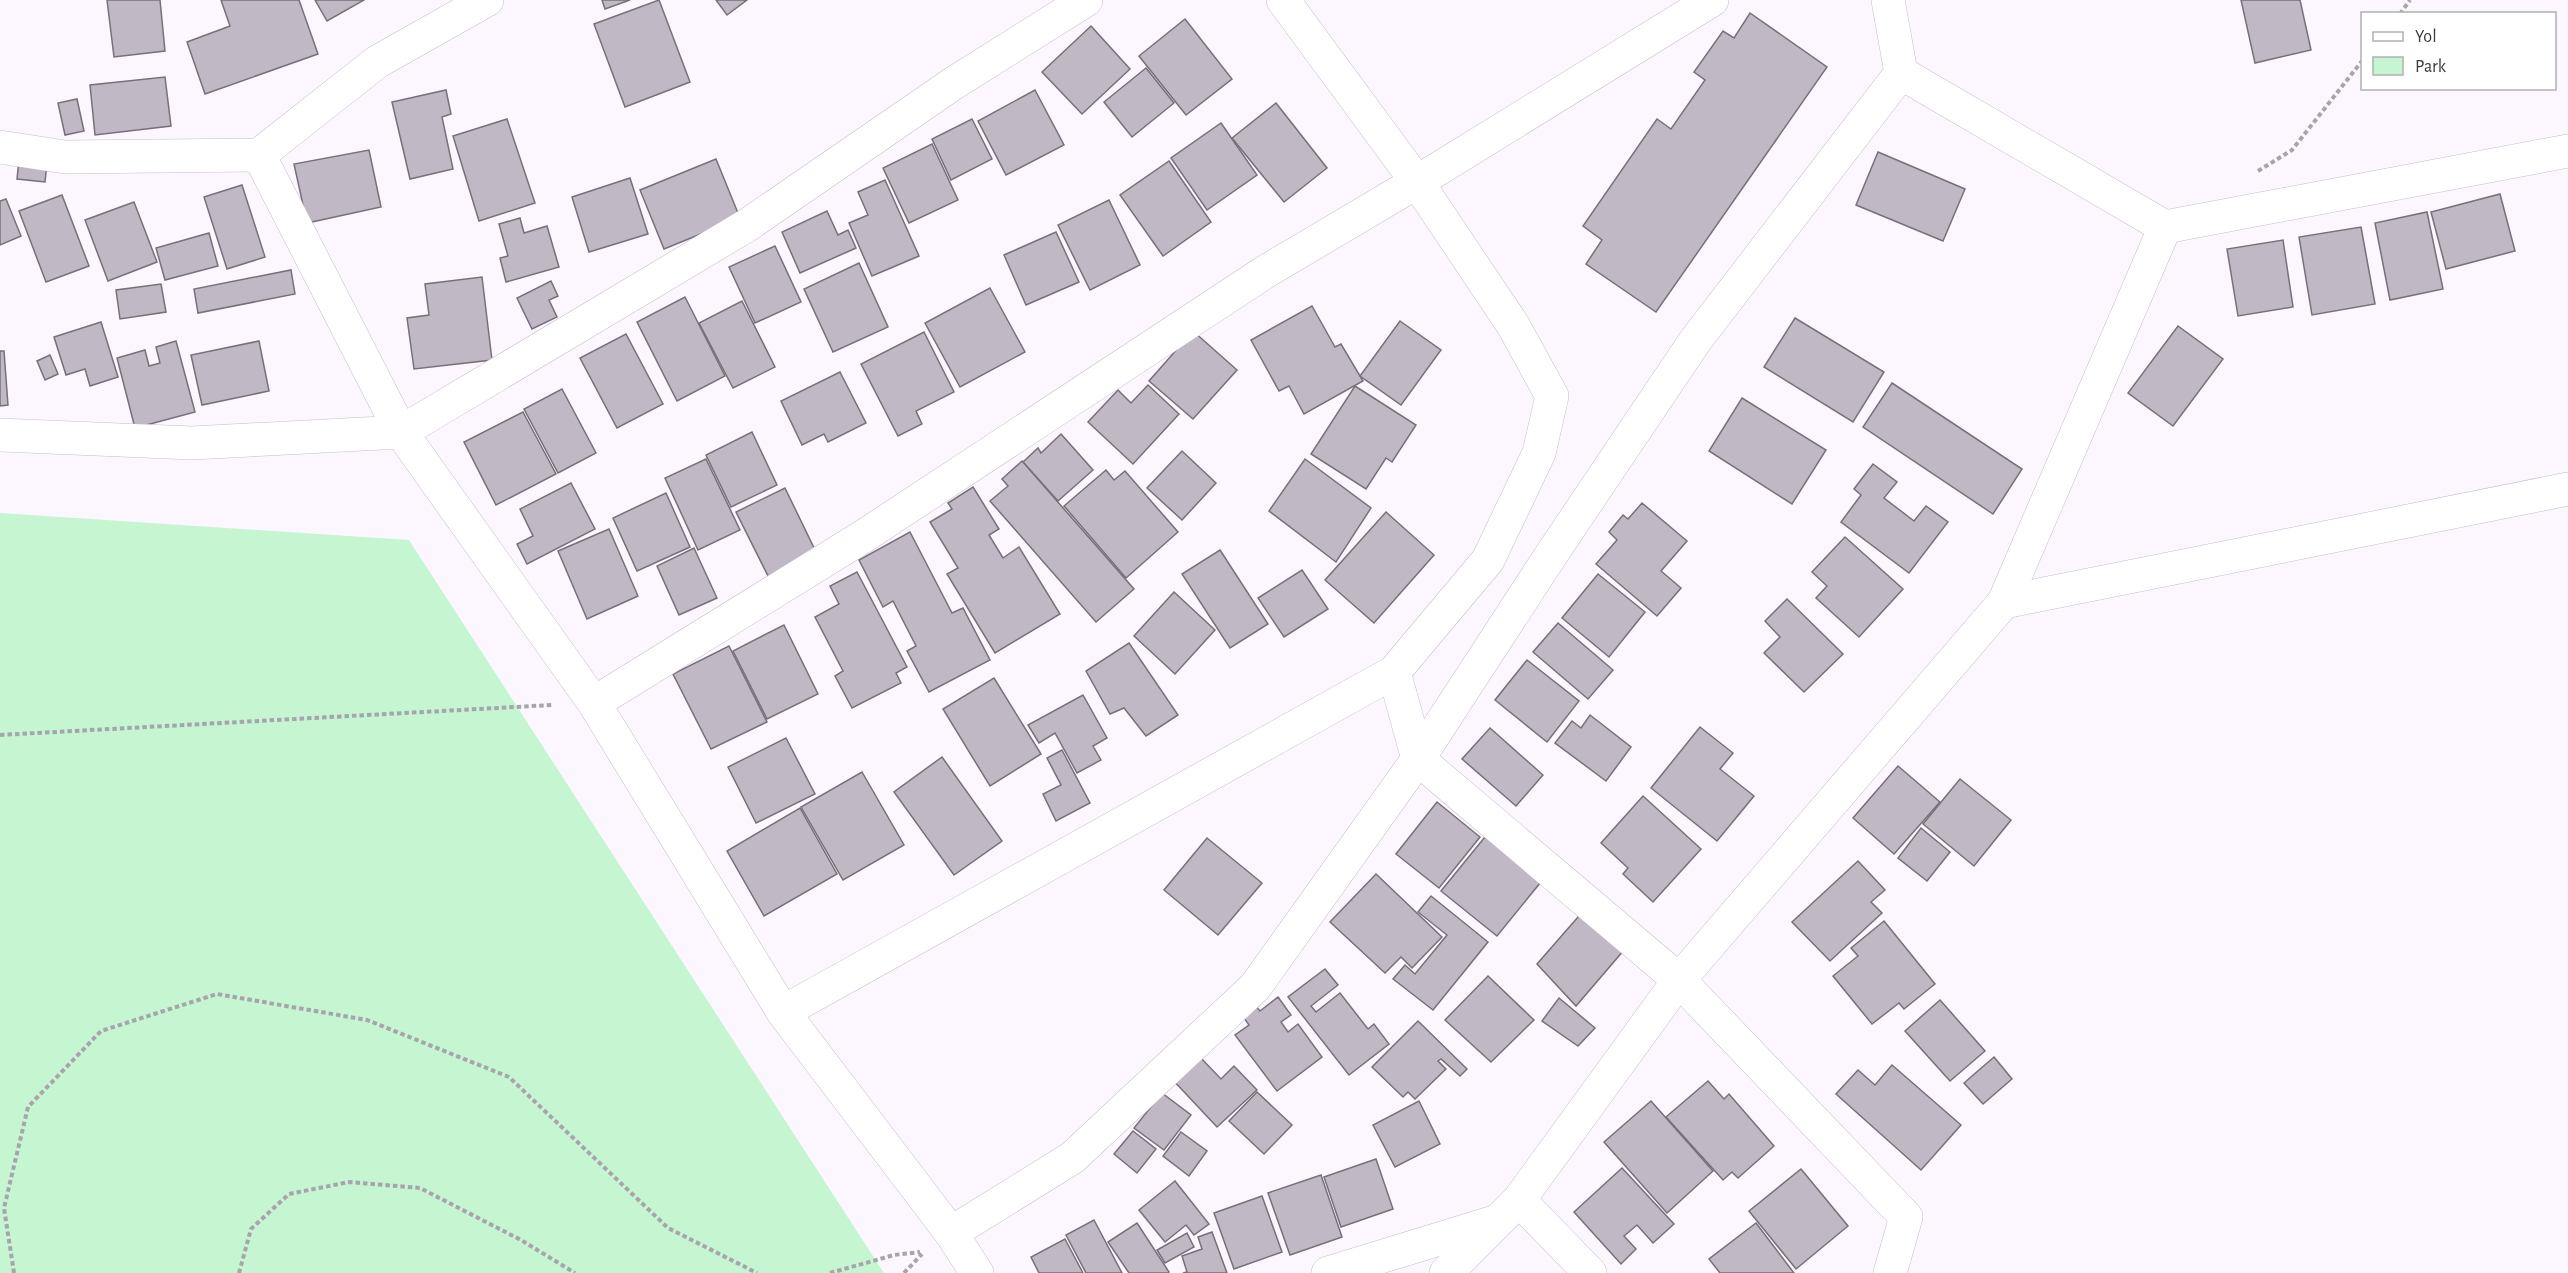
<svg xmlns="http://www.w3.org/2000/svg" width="2568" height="1273" viewBox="0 0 2568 1273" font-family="'Alegreya Sans',sans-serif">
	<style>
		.green { fill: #c5f5d1 }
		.building { fill: #c0b8c4; stroke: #77707b; stroke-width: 1.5 }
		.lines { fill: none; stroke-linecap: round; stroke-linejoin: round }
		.street-casing { stroke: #c5bec9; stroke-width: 34 }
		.path { stroke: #a8a4ab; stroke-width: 4; stroke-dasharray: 4.5 3; stroke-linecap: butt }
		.street { stroke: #fff; stroke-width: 33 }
	</style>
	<rect width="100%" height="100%" fill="#fcf7ff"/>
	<path class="green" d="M0 513 409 540 884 1273H0Z"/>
	<g class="building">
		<path d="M107 0H160L165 51 114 57Z"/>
		<path d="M221 0H299L318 54 205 94 187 42 230 26Z"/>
		<path d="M315 0H364L327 21Z"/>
		<path d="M602 0H630L605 9Z"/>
		<path d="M659 0 690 82 625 107 594 24Z"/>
		<path d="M716 0H747L727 15Z"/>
		<path d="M2241 0H2300L2311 50 2255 63Z"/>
		<path d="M1750 13 1827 67 1656 312 1586 264 1602 240 1583 226 1657 119 1671 129 1705 80 1694 72 1723 31 1734 38Z"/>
		<path d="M1185 19 1232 79 1186 115 1139 56Z"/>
		<path d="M1091 26 1130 69 1082 114 1042 72Z"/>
		<path d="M1146 68 1174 103 1132 137 1104 102Z"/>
		<path d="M165 77 171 126 95 135 90 85Z"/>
		<path d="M446 90 451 114 442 117 453 169 410 179 392 102Z"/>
		<path d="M1035 90 1064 145 1006 175 978 121Z"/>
		<path d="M77 99 84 131 65 135 58 103Z"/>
		<path d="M1276 103 1327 168 1284 202 1232 138Z"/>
		<path d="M507 119 535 203 479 221 453 136Z"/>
		<path d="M972 119 992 159 951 180 932 139Z"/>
		<path d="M1221 123 1257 175 1207 210 1171 158Z"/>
		<path d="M932 144 958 200 909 223 883 168Z"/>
		<path d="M369 150 381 207 307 223 294 164Z"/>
		<path d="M1878 152 1965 189 1943 241 1856 205Z"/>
		<path d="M716 159 740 218 664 249 640 190Z"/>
		<path d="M19 160 47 163 45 182 17 179Z"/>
		<path d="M1169 161 1211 222 1163 256 1120 195Z"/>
		<path d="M630 178 648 234 589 252 572 197Z"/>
		<path d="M885 180 919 256 872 276 849 223 868 215 858 192Z"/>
		<path d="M242 185 265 257 227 269 204 197Z"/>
		<path d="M2500 194 2515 251 2446 269 2431 212Z"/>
		<path d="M62 195 89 266 46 282 19 211Z"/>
		<path d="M6 199 21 236 0 245V201Z"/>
		<path d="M1109 200 1140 265 1090 290 1058 225Z"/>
		<path d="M134 202 157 262 108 281 85 220Z"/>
		<path d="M827 211 838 235 848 230 856 248 800 273 782 232Z"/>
		<path d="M2427 212 2443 289 2390 300 2375 223Z"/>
		<path d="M520 218 524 233 547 226 559 267 506 282 500 258 508 256 499 224Z"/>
		<path d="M2361 227 2375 304 2312 315 2299 237Z"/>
		<path d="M1056 232 1079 282 1026 305 1004 255Z"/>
		<path d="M209 233 218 266 165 280 156 248Z"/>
		<path d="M2283 240 2293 307 2238 316 2227 249Z"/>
		<path d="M775 246 801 302 755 323 729 267Z"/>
		<path d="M859 263 888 327 833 352 804 289Z"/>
		<path d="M291 270 295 294 198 313 194 289Z"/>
		<path d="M482 277 492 360 414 369 407 318 429 315 425 284Z"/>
		<path d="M551 281 558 296 549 300 557 317 532 329 517 298Z"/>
		<path d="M161 284 166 312 120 319 116 290Z"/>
		<path d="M990 288 1025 352 960 387 925 323Z"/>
		<path d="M685 297 725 376 677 401 637 322Z"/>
		<path d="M742 301 775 367 733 388 699 323Z"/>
		<path d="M1312 306 1335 347 1341 344 1363 381 1304 414 1289 386 1279 391 1251 340Z"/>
		<path d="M1795 318 1884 372 1853 422 1764 367Z"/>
		<path d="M1400 321 1441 350 1401 405 1360 376Z"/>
		<path d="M101 322 118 377 90 386 85 369 66 375 54 337Z"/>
		<path d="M2178 326 2223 359 2173 426 2128 393Z"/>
		<path d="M1193 331 1237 370 1193 419 1149 381Z"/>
		<path d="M924 332 954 392 916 411 922 424 898 436 861 364Z"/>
		<path d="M626 334 663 404 617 428 580 358Z"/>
		<path d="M176 341 195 412 135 428 117 358 145 350 149 366 160 363 156 347Z"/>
		<path d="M259 341 269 391 202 405 191 355Z"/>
		<path d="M0 351H4L8 405 0 406Z"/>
		<path d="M50 355 58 374 45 380 37 361Z"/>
		<path d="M840 372 866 423 828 442 824 434 802 445 781 401Z"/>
		<path d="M1892 383 2022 469 1993 514 1863 427Z"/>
		<path d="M1148 385 1179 414 1133 464 1088 422 1118 390 1131 403Z"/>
		<path d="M1355 386 1416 425 1392 462 1386 458 1366 489 1311 454Z"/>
		<path d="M562 389 596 453 558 473 524 409Z"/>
		<path d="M1742 398 1826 450 1792 504 1709 451Z"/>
		<path d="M523 412 556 474 496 505 464 442Z"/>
		<path d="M752 432 777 485 731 507 706 455Z"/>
		<path d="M1061 434 1093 470 1058 501 1023 462 1038 448 1041 453Z"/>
		<path d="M1182 451 1216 483 1182 520 1147 488Z"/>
		<path d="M706 459 740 530 698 550 665 478Z"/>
		<path d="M1305 459 1371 508 1336 562 1269 511Z"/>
		<path d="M1022 461 1134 589 1096 622 990 501 1008 486 1002 479Z"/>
		<path d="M1873 464 1897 482 1884 498 1914 521 1926 506 1948 522 1909 573 1841 522 1861 495 1854 489Z"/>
		<path d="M1106 470 1114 480 1125 471 1178 532 1126 578 1064 506Z"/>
		<path d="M571 483 595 529 527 564 517 544 533 536 520 509Z"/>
		<path d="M973 487 999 529 989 535 1003 558 1019 547 1060 614 995 653 947 574 958 568 930 522 952 509 948 503Z"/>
		<path d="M785 488 816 552 768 576 736 512Z"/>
		<path d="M666 493 690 547 637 571 613 518Z"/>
		<path d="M1642 503 1687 541 1661 571 1681 588 1657 616 1596 564 1617 540 1609 532 1623 515 1628 519Z"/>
		<path d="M1386 512 1434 555 1374 623 1325 580Z"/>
		<path d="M609 529 638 596 587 619 558 551Z"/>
		<path d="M910 532 952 613 963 608 990 660 929 692 907 651 916 646 893 601 883 607 859 560Z"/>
		<path d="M1845 537 1903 589 1859 637 1816 598 1827 586 1812 572Z"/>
		<path d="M694 548 717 598 679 615 657 566Z"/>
		<path d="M1220 550 1268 624 1230 648 1182 574Z"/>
		<path d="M1302 570 1328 609 1284 637 1258 598Z"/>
		<path d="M857 572 907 667 896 673 901 683 852 708 835 676 843 671 815 617 839 604 830 586Z"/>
		<path d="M1598 574 1645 612 1609 657 1562 618Z"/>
		<path d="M1174 592 1215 630 1175 674 1134 636Z"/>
		<path d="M1787 599 1843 654 1804 692 1764 653 1780 637 1765 621Z"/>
		<path d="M1558 623 1613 670 1588 699 1533 652Z"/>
		<path d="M784 625 818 694 767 719 733 651Z"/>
		<path d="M1129 643 1178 715 1146 736 1124 708 1110 714 1086 671Z"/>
		<path d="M729 646 767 722 711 749 673 674Z"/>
		<path d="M1527 660 1579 701 1547 742 1495 700Z"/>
		<path d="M994 678 1041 754 990 786 943 709Z"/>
		<path d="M1083 695 1107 738 1093 746 1101 760 1077 773 1055 733 1039 743 1028 725Z"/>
		<path d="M1590 715 1631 747 1606 781 1555 743 1572 721 1581 728Z"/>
		<path d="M1700 727 1733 753 1720 769 1754 796 1717 841 1651 788Z"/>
		<path d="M1490 728 1543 775 1516 806 1462 759Z"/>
		<path d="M786 738 815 794 756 823 728 767Z"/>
		<path d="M1062 750 1090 803 1056 821 1043 794 1061 785 1047 758Z"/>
		<path d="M942 757 1002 841 954 875 894 792Z"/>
		<path d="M1898 766 1940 802 1894 854 1853 818Z"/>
		<path d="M862 772 904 845 843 880 801 807Z"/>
		<path d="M1960 779 2011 820 1974 866 1923 824Z"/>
		<path d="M1643 796 1701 849 1653 902 1623 874 1628 868 1601 843Z"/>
		<path d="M1437 802 1480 837 1439 888 1396 854Z"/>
		<path d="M800 808 837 874 764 916 727 851Z"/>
		<path d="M1921 828 1950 852 1927 881 1898 858Z"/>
		<path d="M1489 832 1545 877 1497 936 1441 891Z"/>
		<path d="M1207 838 1262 883 1218 935 1164 890Z"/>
		<path d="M1858 861 1885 890 1871 902 1882 913 1830 961 1792 922Z"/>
		<path d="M1376 874 1442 937 1412 968 1401 957 1385 973 1330 922Z"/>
		<path d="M1431 896 1488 942 1433 1010 1393 979 1405 965 1415 974 1447 935 1418 912Z"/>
		<path d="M1585 909 1630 943 1576 1006 1537 964Z"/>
		<path d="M1884 921 1935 984 1904 1009 1899 1003 1872 1024 1833 976 1858 956 1851 948Z"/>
		<path d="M1325 969 1338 985 1311 1006 1316 1012 1340 993 1368 1029 1374 1024 1389 1044 1349 1075 1288 997Z"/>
		<path d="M1488 976 1534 1020 1491 1062 1445 1020Z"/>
		<path d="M1278 997 1291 1015 1281 1022 1288 1032 1298 1024 1322 1057 1277 1091 1235 1035 1249 1025 1242 1015 1255 1005 1260 1011Z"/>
		<path d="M1559 998 1595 1028 1578 1046 1542 1021Z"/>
		<path d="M1940 1000 1985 1051 1950 1081 1905 1031Z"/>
		<path d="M1418 1021 1467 1069 1460 1076 1441 1059 1438 1061 1446 1069 1415 1099 1408 1092 1403 1097 1372 1067Z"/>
		<path d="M1198 1055 1221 1079 1234 1066 1257 1090 1217 1127 1172 1079Z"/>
		<path d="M1994 1057 2012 1079 1983 1104 1964 1083Z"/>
		<path d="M1892 1065 1961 1125 1921 1170 1836 1094 1858 1070 1875 1085Z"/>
		<path d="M1708 1081 1724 1099 1729 1094 1774 1146 1738 1178 1732 1172 1723 1180 1666 1117Z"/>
		<path d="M1257 1092 1292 1125 1264 1154 1229 1121Z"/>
		<path d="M1162 1093 1191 1115 1164 1150 1134 1128Z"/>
		<path d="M1419 1101 1440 1144 1395 1167 1373 1125Z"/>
		<path d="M1651 1101 1713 1171 1667 1213 1604 1142Z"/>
		<path d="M1133 1131 1156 1149 1137 1173 1114 1154Z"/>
		<path d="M1181 1132 1207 1151 1189 1176 1163 1156Z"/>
		<path d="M1376 1159 1393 1209 1341 1227 1324 1177Z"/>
		<path d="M1622 1168 1674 1224 1653 1243 1637 1225 1624 1236 1636 1249 1621 1264 1574 1212Z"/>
		<path d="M1801 1169 1848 1226 1796 1269 1749 1211Z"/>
		<path d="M1321 1175 1342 1237 1290 1255 1268 1193Z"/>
		<path d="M1175 1181 1209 1224 1194 1235 1186 1225 1165 1242 1139 1210Z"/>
		<path d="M1262 1196 1282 1252 1234 1269 1214 1213Z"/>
		<path d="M1094 1220 1122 1273H1086L1066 1235Z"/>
		<path d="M1137 1223 1169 1272 1168 1273H1129L1108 1242Z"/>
		<path d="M1756 1223 1794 1273H1720L1709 1259Z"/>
		<path d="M1212 1232 1227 1273H1183L1187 1272 1182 1256 1202 1249 1198 1237Z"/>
		<path d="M1187 1233 1194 1247 1165 1263 1157 1250Z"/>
		<path d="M1065 1239 1083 1273H1039L1031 1257Z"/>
	</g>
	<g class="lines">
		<defs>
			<g id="street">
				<path d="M1283 0 1417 182 1513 325 1552 396 1539 453 1488 560 1394 672 1418 759 1679 980 1906 1217 1890 1273"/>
				<path d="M1901 73 2165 227"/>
				<path d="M0 147 65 157 259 155 377 62 487 0"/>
				<path d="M259 155 401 432 594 703 783 1012 951 1233 977 1273"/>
				<path d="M0 435 192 443 401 432 746 226 954 83 1086 0"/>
				<path d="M2004 602 2568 489"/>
				<path d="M594 703 864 536 1265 272 1417 182 1712 0"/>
				<path d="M783 1012 1394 672"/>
				<path d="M1519 1200 1590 1273"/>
				<path d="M951 1233 1072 1158 1255 987 1418 759 1551 555 1695 341 1901 73 1888 0"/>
				<path d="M1328 1273 1491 1223"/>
				<path d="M1446 1273 1519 1200 1679 980 2004 602 2165 227 2568 151"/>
			</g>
		</defs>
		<use href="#street" class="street-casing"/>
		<g class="path">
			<path d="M2400 14 2410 0"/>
			<path d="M2258 171 2292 150 2362 61"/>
			<path d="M0 735 552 705"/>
			<path d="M14 1273 4 1208 28 1107 101 1031 217 994 367 1020 509 1077 668 1228 757 1273"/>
			<path d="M239 1273 251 1229 289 1194 349 1182 420 1188 521 1240 575 1273"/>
			<path d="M830 1273 894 1255 920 1252"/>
			<path d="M904 1273 922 1254"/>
		</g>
		<use href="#street" class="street"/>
	</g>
	<rect x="2361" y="12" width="195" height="78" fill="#ffffff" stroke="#b1b0b2" stroke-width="1.5"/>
	<rect x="2373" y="32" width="30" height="9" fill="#ffffff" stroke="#b1b0b2" stroke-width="1.5"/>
	<text x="2415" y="42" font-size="18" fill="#3c393e">Yol</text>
	<rect x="2373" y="57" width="30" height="18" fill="#c5f5d1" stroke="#b1b0b2" stroke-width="1.5"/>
	<text x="2415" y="72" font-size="18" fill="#3c393e">Park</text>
</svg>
